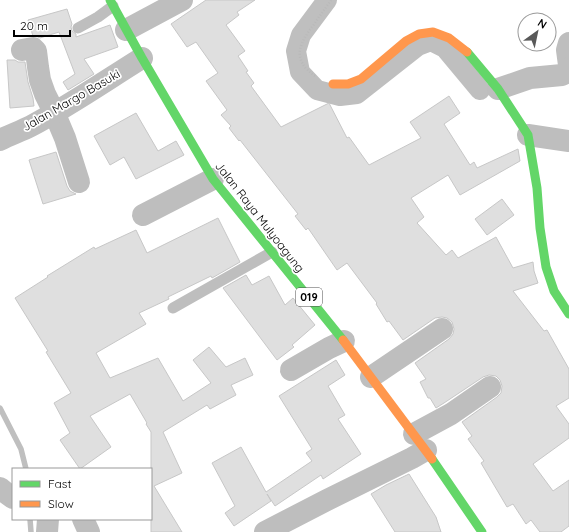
<svg xmlns="http://www.w3.org/2000/svg" width="569" height="532" viewBox="0 0 569 532" font-family="Quicksand,sans-serif">
	<style>
		.lines { fill: none; stroke-linecap: round; stroke-linejoin: round }
		.stream { stroke: #bfbfbf; stroke-width: 5.5 }
		.canal { stroke: #bfbfbf; stroke-width: 20 }
		.building { fill: #dfdfdf; stroke: #c7c7c7 }
		.path { stroke: #b9b9b9; stroke-width: 2.5; stroke-dasharray: 1 2; stroke-linecap: butt }
		.lane { stroke: #bebebe; stroke-width: 11 }
		.street { stroke: #bebebe; stroke-width: 22 }
		.fast { stroke: #63d668; stroke-width: 9 }
		.slow { stroke: #ff974d; stroke-width: 9 }
		.labels { text-anchor: middle; dominant-baseline: central; stroke-width: 3.5; stroke-linejoin: round; paint-order: stroke }
		.shield { fill: #fff; stroke: #4c4c4c; stroke-width: 1 }
		.shield-label { font-size: 11px; font-weight: bold; fill: #000 }
		.street-label { font-size: 12px; fill: #000; stroke: #fff }
	</style>
	<rect width="100%" height="100%" fill="#fff"/>
	<g class="lines">
		<g class="stream">
			<path d="M0 408 21 449 26 469"/>
			<path d="M30 519 31 532"/>
		</g>
		<path class="canal" d="M327 0 301 35 296 51 300 72 317 90 340 96 357 94 418 46 431 41 445 48 480 90"/>
	</g>
	<g class="building">
		<path d="M206 0H255L237 12 239 15 226 25 245 51 238 56 248 71 246 72 254 83 251 86 281 127 329 103 347 138 349 137 369 165 421 138 410 122 449 96 460 113 444 124 470 165 474 162 477 168 518 149 520 161 460 195 448 175 411 198 424 217 417 223 446 255 452 250 458 258 496 237 513 268 533 262 534 271 538 283 513 291 544 331 547 330 569 369V398L556 406 569 424V438L533 464 553 491 569 480V526L561 532H540L531 520 526 524 513 504 507 507 481 463 484 461 468 439 472 436 462 422 497 397 501 393 502 386 500 380 496 376 489 375 483 377 444 403 436 408 430 398H428L420 382 426 379 415 363 449 339 453 334 454 329 452 322 447 318 442 317 435 318 403 340 389 321 387 322 376 304 377 303 347 263 337 270 308 228 306 230 295 216 298 214 240 140 239 141 229 128 231 126 221 115 227 110 206 81 218 73 196 42 187 47 171 24Z"/>
		<path d="M67 9 72 24 71 27 72 31 76 34V37L110 25 118 47 84 59 94 74 68 90 63 82 75 74 59 32 40 38 36 36H33L28 20Z"/>
		<path d="M7 60H15L18 62H25L28 82 33 98 34 106 10 108Z"/>
		<path d="M136 113 158 151 176 141 184 155 136 179 124 157 110 165 94 136Z"/>
		<path d="M56 152 67 186 70 191 76 194 43 204 29 160Z"/>
		<path d="M502 199 514 215 487 235 475 219Z"/>
		<path d="M218 218 240 262 212 278 211 276 168 297 169 299 139 313 146 324 96 353 110 378 158 358 183 401 211 383 193 360 209 347 226 367 245 358 253 375 231 385 236 395 210 409 207 405 163 432 182 473 154 486 182 532H151V432L146 424 147 423 130 394 90 416 111 447 80 469 60 440 70 433 54 403 71 393 46 352 48 351 15 298 48 277 47 276 94 247 95 249 136 230 147 253Z"/>
		<path d="M246 275 252 285 269 276 285 305 293 298 315 325 292 345 294 347 277 360 223 288Z"/>
		<path d="M336 360 345 375 328 386 345 415 338 419 361 454 323 479 321 475 275 506 267 494 271 501 234 526 225 513 235 506 212 463 241 447 266 492 312 461 306 453 312 449 279 396Z"/>
		<path d="M409 474 436 517 441 532H395L371 494 386 485Z"/>
	</g>
	<g class="lines">
		<path class="path" d="M315 76C290 59 300 42 315 23 320 15 326 8 331 0"/>
		<g class="lane">
			<path d="M78 28 98 17 113 6"/>
			<path d="M173 308 272 252"/>
		</g>
		<g class="street">
			<path d="M126 30 182 0"/>
			<path d="M569 43 567 50 569 65"/>
			<path d="M22 50 33 48 36 51 38 67 40 80 45 94 54 112 65 138 79 182"/>
			<path d="M498 89 530 78 562 75C566 73 568 72 569 68"/>
			<path d="M528 135 569 141"/>
			<path d="M0 140C10 135 21 131 31 126 69 106 105 81 142 58"/>
			<path d="M143 215 213 179"/>
			<path d="M291 370 329 348 344 341"/>
			<path d="M371 377 442 329"/>
			<path d="M414 434 451 414 490 387"/>
			<path d="M0 488 6 493 13 498"/>
			<path d="M83 519 89 532"/>
			<path d="M47 532 48 519"/>
			<path d="M265 532 327 500 412 458 426 450"/>
		</g>
		<g class="fast">
			<path d="M110 0 142 58 213 179 343 340"/>
			<path d="M467 52 498 89 528 135 537 188 540 228 546 267 554 291 569 314"/>
			<path d="M432 459 482 532"/>
		</g>
		<g class="slow">
			<path d="M333 84H348L361 79 406 41 419 34 433 32 449 38 467 52"/>
			<path d="M343 340 432 459"/>
		</g>
	</g>
	<g class="labels">
		<rect class="shield" x="296" y="288" width="26" height="18" rx="3"/>
		<g class="shield-label">
			<text x="309" y="297">019</text>
		</g>
		<g class="street-label">
			<text transform="translate(71 100) rotate(-30)">Jalan Margo Basuki</text>
			<text transform="translate(260 217) rotate(52)">Jalan Raya Mulyoagung</text>
		</g>
	</g>
	<rect x="12" y="468" width="140" height="52" fill="#ffffff" stroke="#999999"/>
	<rect x="20" y="481" width="20" height="6" fill="#63d668" stroke="#999999"/>
	<text x="48" y="488" font-size="12" fill="#000000">Fast</text>
	<rect x="20" y="501" width="20" height="6" fill="#ff974d" stroke="#999999"/>
	<text x="48" y="508" font-size="12" fill="#000000">Slow</text>
	<g transform="translate(537 32) rotate(33)"><circle r="19" fill="#ffffff" stroke="#999999"/>
	<path d="M0-3L7 15L0 10L-7 15Z" fill="#595959"/>
	<text y="-6" font-size="11" font-weight="bold" text-anchor="middle" fill="#000000">N</text>
	</g>
	<path d="M14 30v6h56v-6" fill="none" stroke="#000000" stroke-width="2"/>
	<text x="20" y="30" font-size="12" fill="#000000" stroke="#ffffff" stroke-width="3" paint-order="stroke">20 m</text>
</svg>
